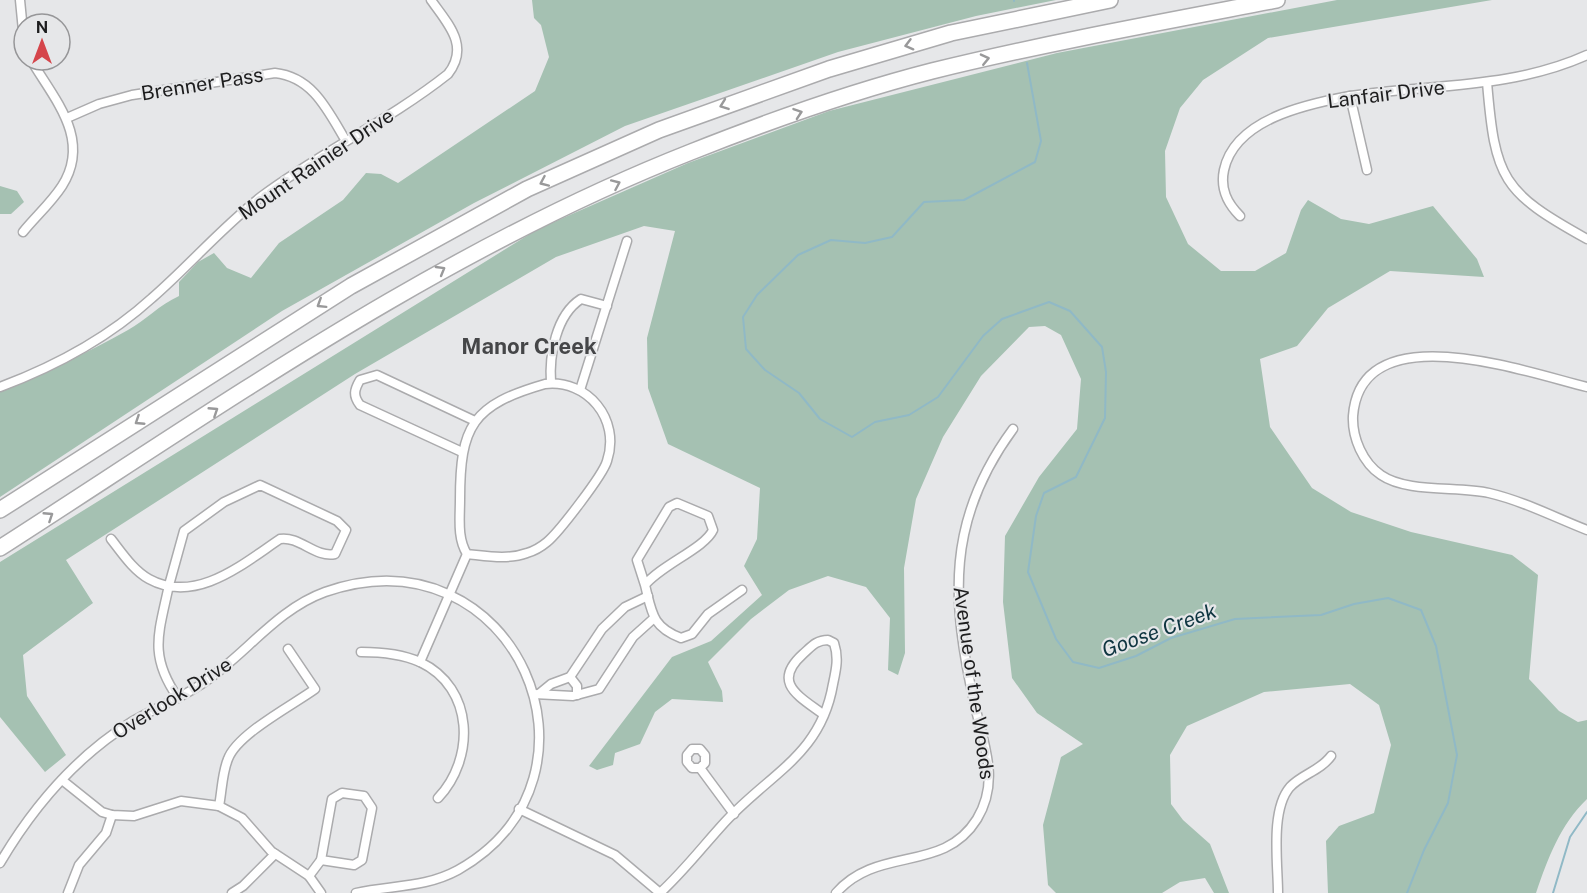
<svg xmlns="http://www.w3.org/2000/svg" width="1587" height="893" viewBox="0 0 1587 893" font-family="'Public Sans',sans-serif">
	<style>
		.green { fill: #a5c1b2 }
		.lines { fill: none; stroke-linecap: round; stroke-linejoin: round }
		.stream { stroke: #90b9c6; stroke-width: 2 }
		.minor-casing { stroke: #ababad; stroke-width: 11 }
		.motorway-casing { stroke: #ababad; stroke-width: 18 }
		.minor { stroke: #fff; stroke-width: 8 }
		.motorway { stroke: #fff; stroke-width: 15 }
		.oneway { stroke: #99999a }
		.labels { text-anchor: middle; dominant-baseline: central; stroke-width: 4.5; stroke-linejoin: round; paint-order: stroke }
		.street-label { font-size: 20px; fill: #1d1d1e; stroke: #e6e7e9 }
		.water-label { font-size: 21px; font-style: italic; fill: #0e3540; stroke: #e6e7e9 }
		.quarter-label { font-size: 22px; font-weight: bold; fill: #454648; stroke: #e6e7e9 }
	</style>
	<rect width="100%" height="100%" fill="#e6e7e9"/>
	<g class="green">
		<path d="M532 0H1056L976 16 838 52 625 126 474 203 282 311 0 497V389C44 374 87 353 128 330 146 320 159 305 179 296V282L198 262 214 253 227 268 251 278 279 243 343 200 366 173 381 174 398 183 535 91 549 57 541 25 534 18Z"/>
		<path d="M1337 0H1492L1268 38 1203 80 1180 108 1165 151 1166 197 1188 244 1221 271H1255L1286 253 1301 210 1308 200 1341 219 1369 224 1433 206 1477 259 1484 277 1390 271 1328 308 1297 346 1260 359 1270 427 1312 488 1351 512 1411 532 1512 555 1538 575 1529 679 1559 711 1578 722 1587 720V799C1560 825 1548 858 1536 893H1328L1326 841 1339 826 1374 813 1391 745 1379 705 1350 684 1264 692 1187 726 1170 755 1171 804 1183 820 1210 844 1229 893H1214L1205 878 1180 882 1162 893H1056L1048 885 1043 825 1061 757 1083 744 1037 713 1012 678 1003 602 1005 536 1039 477 1077 429 1081 379 1061 335 1045 326 1029 327 981 376 943 437 916 499 904 568 905 653 898 675 888 670 890 618 866 587 828 576 789 590 751 619 708 662 722 691 723 702 672 699 655 712 640 744 615 753 613 765 597 770 589 766 672 657 711 641 762 595 744 566 757 539 760 488 668 444 648 388 647 338 675 231 644 226 556 257 355 374 66 560 93 603 23 655 27 696 66 755 45 772 0 717V562L538 229 688 163 829 111 1057 53Z"/>
		<path d="M0 186 17 191 24 202 11 214H0Z"/>
	</g>
	<g class="lines">
		<g class="stream">
			<path d="M1014 0V1"/>
			<path d="M1027 63 1041 141 1035 162 964 200 924 202 892 237 865 243 831 240 798 255 757 295 743 317 746 349 765 370 799 393 820 419 852 437 875 422 909 415 938 397 983 336 1002 319 1049 302 1070 311 1102 347 1106 372 1105 418 1076 477 1044 493 1036 516 1028 572 1056 639 1073 662 1099 668 1136 656 1171 638 1235 619 1321 615 1354 604 1388 598 1421 610 1436 646 1457 755 1448 803 1424 850 1407 893"/>
			<path d="M1553 893 1570 837 1587 812"/>
		</g>
		<defs>
			<g id="minor">
				<path d="M20 0 24 41"/>
				<path d="M1487 82C1495 179 1502 192 1587 239"/>
				<path d="M1350 96 1367 170"/>
				<path d="M67 118 99 104 132 95 275 73C313 77 328 111 346 141"/>
				<path d="M1240 216C1227 203 1220 189 1224 170 1235 119 1307 104 1350 96 1430 84 1512 89 1587 55"/>
				<path d="M23 232C36 216 51 203 62 186 92 139 54 99 31 60"/>
				<path d="M551 383C549 355 556 315 581 299L607 306"/>
				<path d="M545 384C587 379 621 419 607 461 603 475 559 532 547 542 541 547 534 551 527 553 508 560 487 556 467 554 457 538 460 518 460 500 460 426 472 405 545 384Z"/>
				<path d="M0 387C56 366 108 338 152 298 190 265 222 227 262 196 321 152 390 120 448 74 470 46 448 24 431 0"/>
				<path d="M1587 387C1528 373 1361 312 1353 416 1352 438 1363 463 1381 475 1407 493 1458 486 1489 493 1523 501 1554 517 1587 530"/>
				<path d="M580 390 627 241"/>
				<path d="M462 452 360 405C353 396 354 390 360 380L377 375 475 421"/>
				<path d="M111 539C122 553 133 570 149 579 196 605 244 563 280 539 300 536 315 558 335 554L346 530 337 521 260 485 224 502 184 531 171 578 169 585C159 633 148 655 178 698"/>
				<path d="M645 585 637 560 669 507 677 503 708 516 713 530C705 548 661 565 645 585 652 613 652 627 681 638L692 634 708 614 742 590"/>
				<path d="M361 652C381 652 402 654 420 662 475 688 475 759 438 798"/>
				<path d="M420 662 467 554"/>
				<path d="M570 677 577 686V695"/>
				<path d="M540 693 551 684 570 677 602 629 625 607 648 596"/>
				<path d="M534 694 573 696 599 689 633 637 653 619"/>
				<path d="M700 768 705 763V755L700 749H692L687 755V762L692 768H700L734 814"/>
				<path d="M62 780 102 812 112 815 134 816 181 801 219 806 242 818 271 851 309 876 321 893"/>
				<path d="M342 793 364 796 372 808 362 860 354 865 321 860 332 799Z"/>
				<path d="M219 806C222 791 222 773 228 759 237 734 293 705 315 689L288 649"/>
				<path d="M519 809 615 855 660 893"/>
				<path d="M0 863C33 807 78 755 133 721 155 708 179 699 200 685 243 658 275 610 325 592 515 526 623 777 458 870 425 888 392 885 356 893"/>
				<path d="M309 876 321 860"/>
				<path d="M68 893 79 865 106 833 112 815"/>
				<path d="M232 893 243 886 275 854"/>
				<path d="M660 893C684 871 703 846 725 822 769 774 821 755 833 684 836 670 839 658 834 643L828 640C816 640 811 647 803 654 771 683 799 696 824 715"/>
				<path d="M836 893C878 845 943 874 977 819 1000 781 984 745 975 706 951 600 946 520 1013 429"/>
				<path d="M1278 893C1278 864 1270 810 1290 787 1302 774 1320 771 1331 756"/>
			</g>
			<g id="motorway">
				<path d="M0 510 351 286 527 189 659 130 829 69 951 33 1110 0"/>
				<path d="M0 548C224 404 442 250 691 152 769 121 850 92 932 71 1046 43 1162 22 1277 0"/>
			</g>
		</defs>
		<use href="#minor" class="minor-casing"/>
		<use href="#motorway" class="motorway-casing"/>
		<use href="#minor" class="minor"/>
		<use href="#motorway" class="motorway"/>
	</g>
	<defs><path id="oneway-chevron" d="M-2-3.5L2.5 0L-2 3.5" fill="none" stroke-width="1.6" stroke-linecap="round" stroke-linejoin="round" transform="scale(1.5)"/></defs>
	<g class="oneway">
		<use href="#oneway-chevron" transform="translate(909 45) rotate(165)"/>
		<use href="#oneway-chevron" transform="translate(985 59) rotate(-13)"/>
		<use href="#oneway-chevron" transform="translate(724 105) rotate(160)"/>
		<use href="#oneway-chevron" transform="translate(798 113) rotate(-19)"/>
		<use href="#oneway-chevron" transform="translate(544 182) rotate(156)"/>
		<use href="#oneway-chevron" transform="translate(616 184) rotate(-24)"/>
		<use href="#oneway-chevron" transform="translate(441 270) rotate(-30)"/>
		<use href="#oneway-chevron" transform="translate(321 304) rotate(148)"/>
		<use href="#oneway-chevron" transform="translate(214 411) rotate(-33)"/>
		<use href="#oneway-chevron" transform="translate(139 421) rotate(147)"/>
		<use href="#oneway-chevron" transform="translate(49 516) rotate(-33)"/>
	</g>
	<g class="labels">
		<g class="street-label">
			<text transform="translate(202 84) rotate(-9)">Brenner Pass</text>
			<text transform="translate(1386 94) rotate(-7)">Lanfair Drive</text>
			<text transform="translate(316 164) rotate(-34)">Mount Rainier Drive</text>
			<text transform="translate(974 683) rotate(82)">Avenue of the Woods</text>
			<text transform="translate(172 698) rotate(-32)">Overlook Drive</text>
		</g>
		<g class="water-label">
			<text transform="translate(1159 630) rotate(-20)">Goose Creek</text>
		</g>
		<g class="quarter-label">
			<text x="529" y="346">Manor Creek</text>
		</g>
	</g>
	<g transform="translate(42 42)"><circle r="28" fill="#e6e7e9" stroke="#969698" stroke-width="1.5"/>
	<path d="M0-4.5L10 22L0 15L-10 22Z" fill="#d5454b"/>
	<text y="-9" font-size="16" font-weight="bold" text-anchor="middle" fill="#1d1d1e">N</text>
	</g>
</svg>
